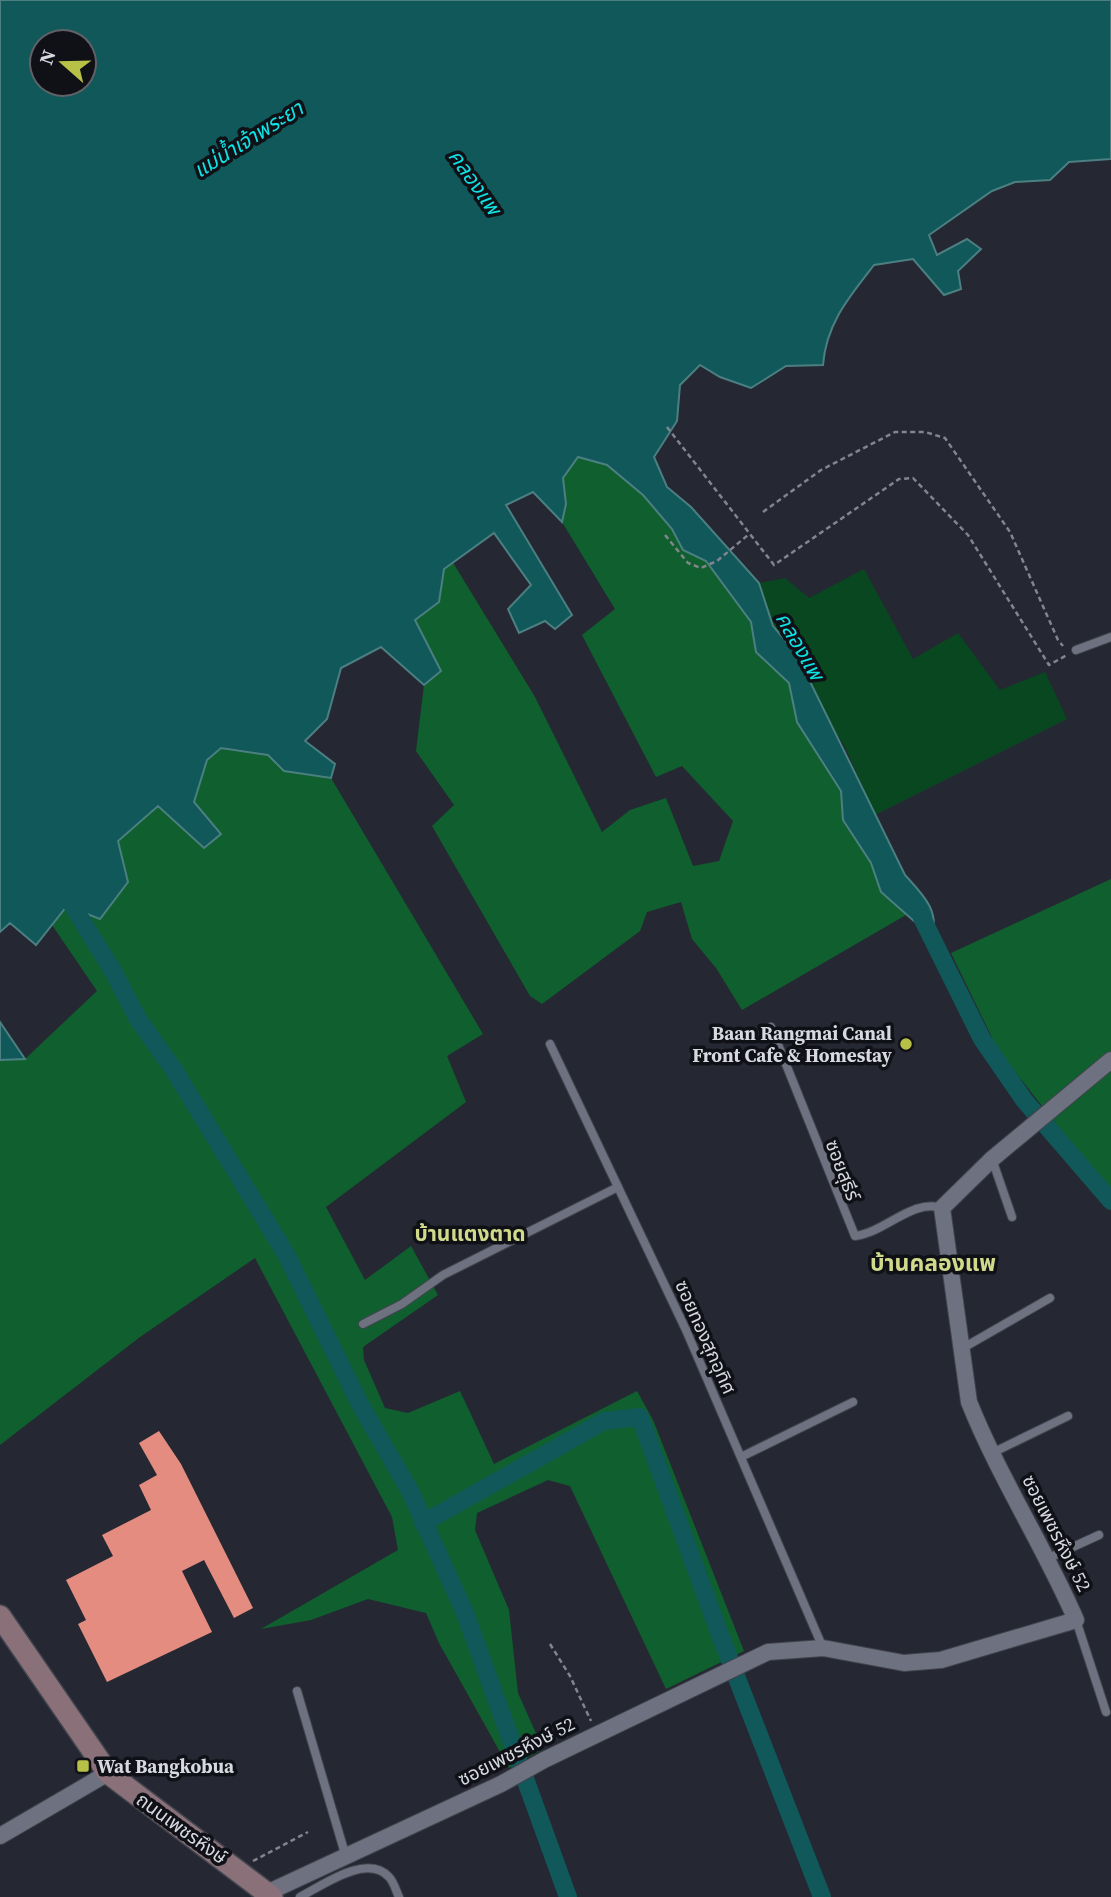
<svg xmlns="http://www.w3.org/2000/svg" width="1111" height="1897" viewBox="0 0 1111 1897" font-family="'Source Serif 4','Noto Sans Thai',serif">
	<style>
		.green { fill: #084720 }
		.forest { fill: #0f602e }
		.water { fill: #105859; stroke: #4c7f82; stroke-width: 2; fill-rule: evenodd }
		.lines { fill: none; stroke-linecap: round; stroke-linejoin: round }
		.canal { stroke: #105859; stroke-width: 18 }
		.building { fill: #e48c7f }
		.service-casing { stroke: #42444e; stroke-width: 10 }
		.minor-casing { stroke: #42444e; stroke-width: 18 }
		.secondary-casing { stroke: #42444e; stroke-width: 24 }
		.path { stroke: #82848e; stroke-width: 2.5; stroke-dasharray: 5 3.5; stroke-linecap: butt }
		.service { stroke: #6e717f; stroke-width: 8 }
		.minor { stroke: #6e717f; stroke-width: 16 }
		.secondary { stroke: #8a7179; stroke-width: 21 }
		.poi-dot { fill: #b8c147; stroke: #101116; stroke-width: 2.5 }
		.labels { text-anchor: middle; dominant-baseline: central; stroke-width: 7; stroke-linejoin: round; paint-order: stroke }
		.poi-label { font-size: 19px; font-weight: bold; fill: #d7d9e1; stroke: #101116; text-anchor: end }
		.street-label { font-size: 19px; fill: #d7d9e1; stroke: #101116 }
		.water-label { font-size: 21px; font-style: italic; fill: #0ee3e6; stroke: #101116 }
		.neighbourhood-label { font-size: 21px; font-weight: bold; fill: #d1d98b; stroke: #101116 }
		.quarter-label { font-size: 23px; font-weight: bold; fill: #d1d98b; stroke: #101116 }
	</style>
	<rect width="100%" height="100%" fill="#252833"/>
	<path class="green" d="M864 569 913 659 958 633 1000 690 1045 672 1067 719 875 815 845 747 823 712 796 653 773 626 759 583 785 578 809 598Z"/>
	<g class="forest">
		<path d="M578 457 607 465 643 495 672 529 683 550 706 561 751 622 756 652 789 683 797 722 841 791 843 820 871 863 881 891 906 915 742 1010 716 968 692 939 681 902 647 912 640 931 542 1004 530 996 432 826 454 805 416 751 424 685 441 671 415 620 439 602 444 569 452 561 535 697 602 832 630 810 666 798 693 866 719 861 733 821 682 766 656 777 582 635 615 609 562 522 566 504 563 478Z"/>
		<path d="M221 748 268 755 284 771 331 778 483 1034 447 1056 466 1102 326 1207 365 1280 411 1246 438 1295 363 1347 364 1360 385 1408 408 1413 460 1391 494 1464 637 1391 653 1420 744 1651 666 1689 570 1486 548 1480 477 1513 475 1530 509 1610 518 1693 543 1749 509 1768 439 1643 426 1613 368 1599 311 1620 261 1629 398 1550 392 1517 255 1258 140 1337 0 1445V1060L25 1059 97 991 52 925 67 906 128 882 118 841 158 806 204 848 221 835 194 802 207 760Z"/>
		<path d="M1111 879V1188L1075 1148 998 1050 951 953Z"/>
	</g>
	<g class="water">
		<path d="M0 0H1111V159L1069 162 1050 180 1015 182 992 191 929 235 937 255 967 239 981 249 958 271 961 289 944 295 913 259 874 265C849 297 826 324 823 365L786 366 751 388 720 377 700 365 680 385 677 421 654 457 667 487 691 507 759 583 773 626 796 653 905 875C922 894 940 910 932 937L881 892 871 863 843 820 841 791 797 722 789 683 756 652 751 622 706 561 683 550 672 529 643 495 607 465 578 457 563 478 566 504 562 522 533 492 506 505 572 615 555 629 545 621 519 633 508 609 531 585 494 533 444 569 439 602 415 620 441 671 424 685 381 647 341 668 327 719 305 741 335 764 331 778 284 771 268 755 221 748 207 760 194 802 221 834 204 848 158 806 118 841 128 882 100 919 67 906 36 945 10 923 0 932ZM42 42H84V84H42Z"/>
		<path d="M0 1022 25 1059 0 1060Z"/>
	</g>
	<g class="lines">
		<g class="canal">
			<path d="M63 890 113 971 138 1019 174 1070 286 1254 361 1406 410 1491 465 1613 568 1897"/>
			<path d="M922 918 982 1039 1024 1100 1111 1201"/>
			<path d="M423 1523 604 1421 640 1417 719 1632 822 1897"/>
		</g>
	</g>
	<path class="building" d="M159 1431 181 1464 253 1608 234 1618 204 1560 182 1571 212 1632 107 1682 78 1624 86 1620 66 1580 113 1556 102 1535 151 1510 139 1485 157 1475 139 1443Z"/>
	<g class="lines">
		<defs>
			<g id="service">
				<path d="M1076 650 1111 637"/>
				<path d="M771 1027 855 1236C884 1233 913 1198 942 1208"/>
				<path d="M550 1044 686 1330 823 1648"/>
				<path d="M992 1159 1012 1217"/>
				<path d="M363 1324 402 1304 443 1275 618 1187"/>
				<path d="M963 1348 1050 1298"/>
				<path d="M992 1453 1068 1416"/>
				<path d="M743 1456 853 1402"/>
				<path d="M1049 1558 1099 1535"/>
				<path d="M1076 1620 1106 1712"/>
				<path d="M297 1691 346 1857"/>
				<path d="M300 1897C323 1885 367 1853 389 1877 394 1882 396 1891 399 1897"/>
			</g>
			<g id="minor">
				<path d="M0 1836 108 1773"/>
				<path d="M269 1892 501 1784 544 1760 768 1652 823 1648 904 1663 941 1660 1076 1620C1044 1546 999 1477 969 1402L942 1208 992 1159 1111 1060"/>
			</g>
			<path id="secondary" d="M0 1616 108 1773 272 1897"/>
		</defs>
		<use href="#service" class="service-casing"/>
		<use href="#minor" class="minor-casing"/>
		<use href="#secondary" class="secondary-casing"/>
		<g class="path">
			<path d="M667 427 774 565 899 479 913 478 968 535 1049 665 1067 655"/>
			<path d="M763 512 821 470 895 432H925L945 438 1010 532 1058 640 1063 646"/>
			<path d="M665 535 688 563 701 568 717 561 748 535"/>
			<path d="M550 1644 570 1676 591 1721"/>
			<path d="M253 1861 308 1832"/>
		</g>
		<use href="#service" class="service"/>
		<use href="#minor" class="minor"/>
		<use href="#secondary" class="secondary"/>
	</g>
	<g class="poi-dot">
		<circle cx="906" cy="1044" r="7"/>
		<rect x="76" y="1759" width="14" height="14" rx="3.5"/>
	</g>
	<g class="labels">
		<g class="poi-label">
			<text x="892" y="1033">Baan Rangmai Canal<tspan x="892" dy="22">Front Cafe &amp; Homestay</tspan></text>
			<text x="97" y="1766" text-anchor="start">Wat Bangkobua</text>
		</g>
		<g class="street-label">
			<text transform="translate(843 1170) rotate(69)">ซอยสุธีร์</text>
			<text transform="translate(706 1337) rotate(66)">ซอยทองสุกอุทิศ</text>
			<text transform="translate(1057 1533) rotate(63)">ซอยเพชรหึงษ์ 52</text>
			<text transform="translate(516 1751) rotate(-27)">ซอยเพชรหึงษ์ 52</text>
			<text transform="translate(182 1828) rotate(36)">ถนนเพชรหึงษ์</text>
		</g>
		<g class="water-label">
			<text transform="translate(248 139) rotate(-32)">แม่น้ำเจ้าพระยา</text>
			<text transform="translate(475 182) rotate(55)">คลองแพ</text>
			<text transform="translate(800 646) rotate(60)">คลองแพ</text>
		</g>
		<g class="neighbourhood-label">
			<text x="470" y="1233">บ้านแตงตาด</text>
		</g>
		<g class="quarter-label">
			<text x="933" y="1263">บ้านคลองแพ</text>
		</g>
	</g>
	<g transform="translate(63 63) rotate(290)"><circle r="33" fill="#101116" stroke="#606167" stroke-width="2"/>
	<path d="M0-5L12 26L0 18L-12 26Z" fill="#b8c147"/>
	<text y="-10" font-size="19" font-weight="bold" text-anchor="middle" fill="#d7d9e1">N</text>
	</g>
</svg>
